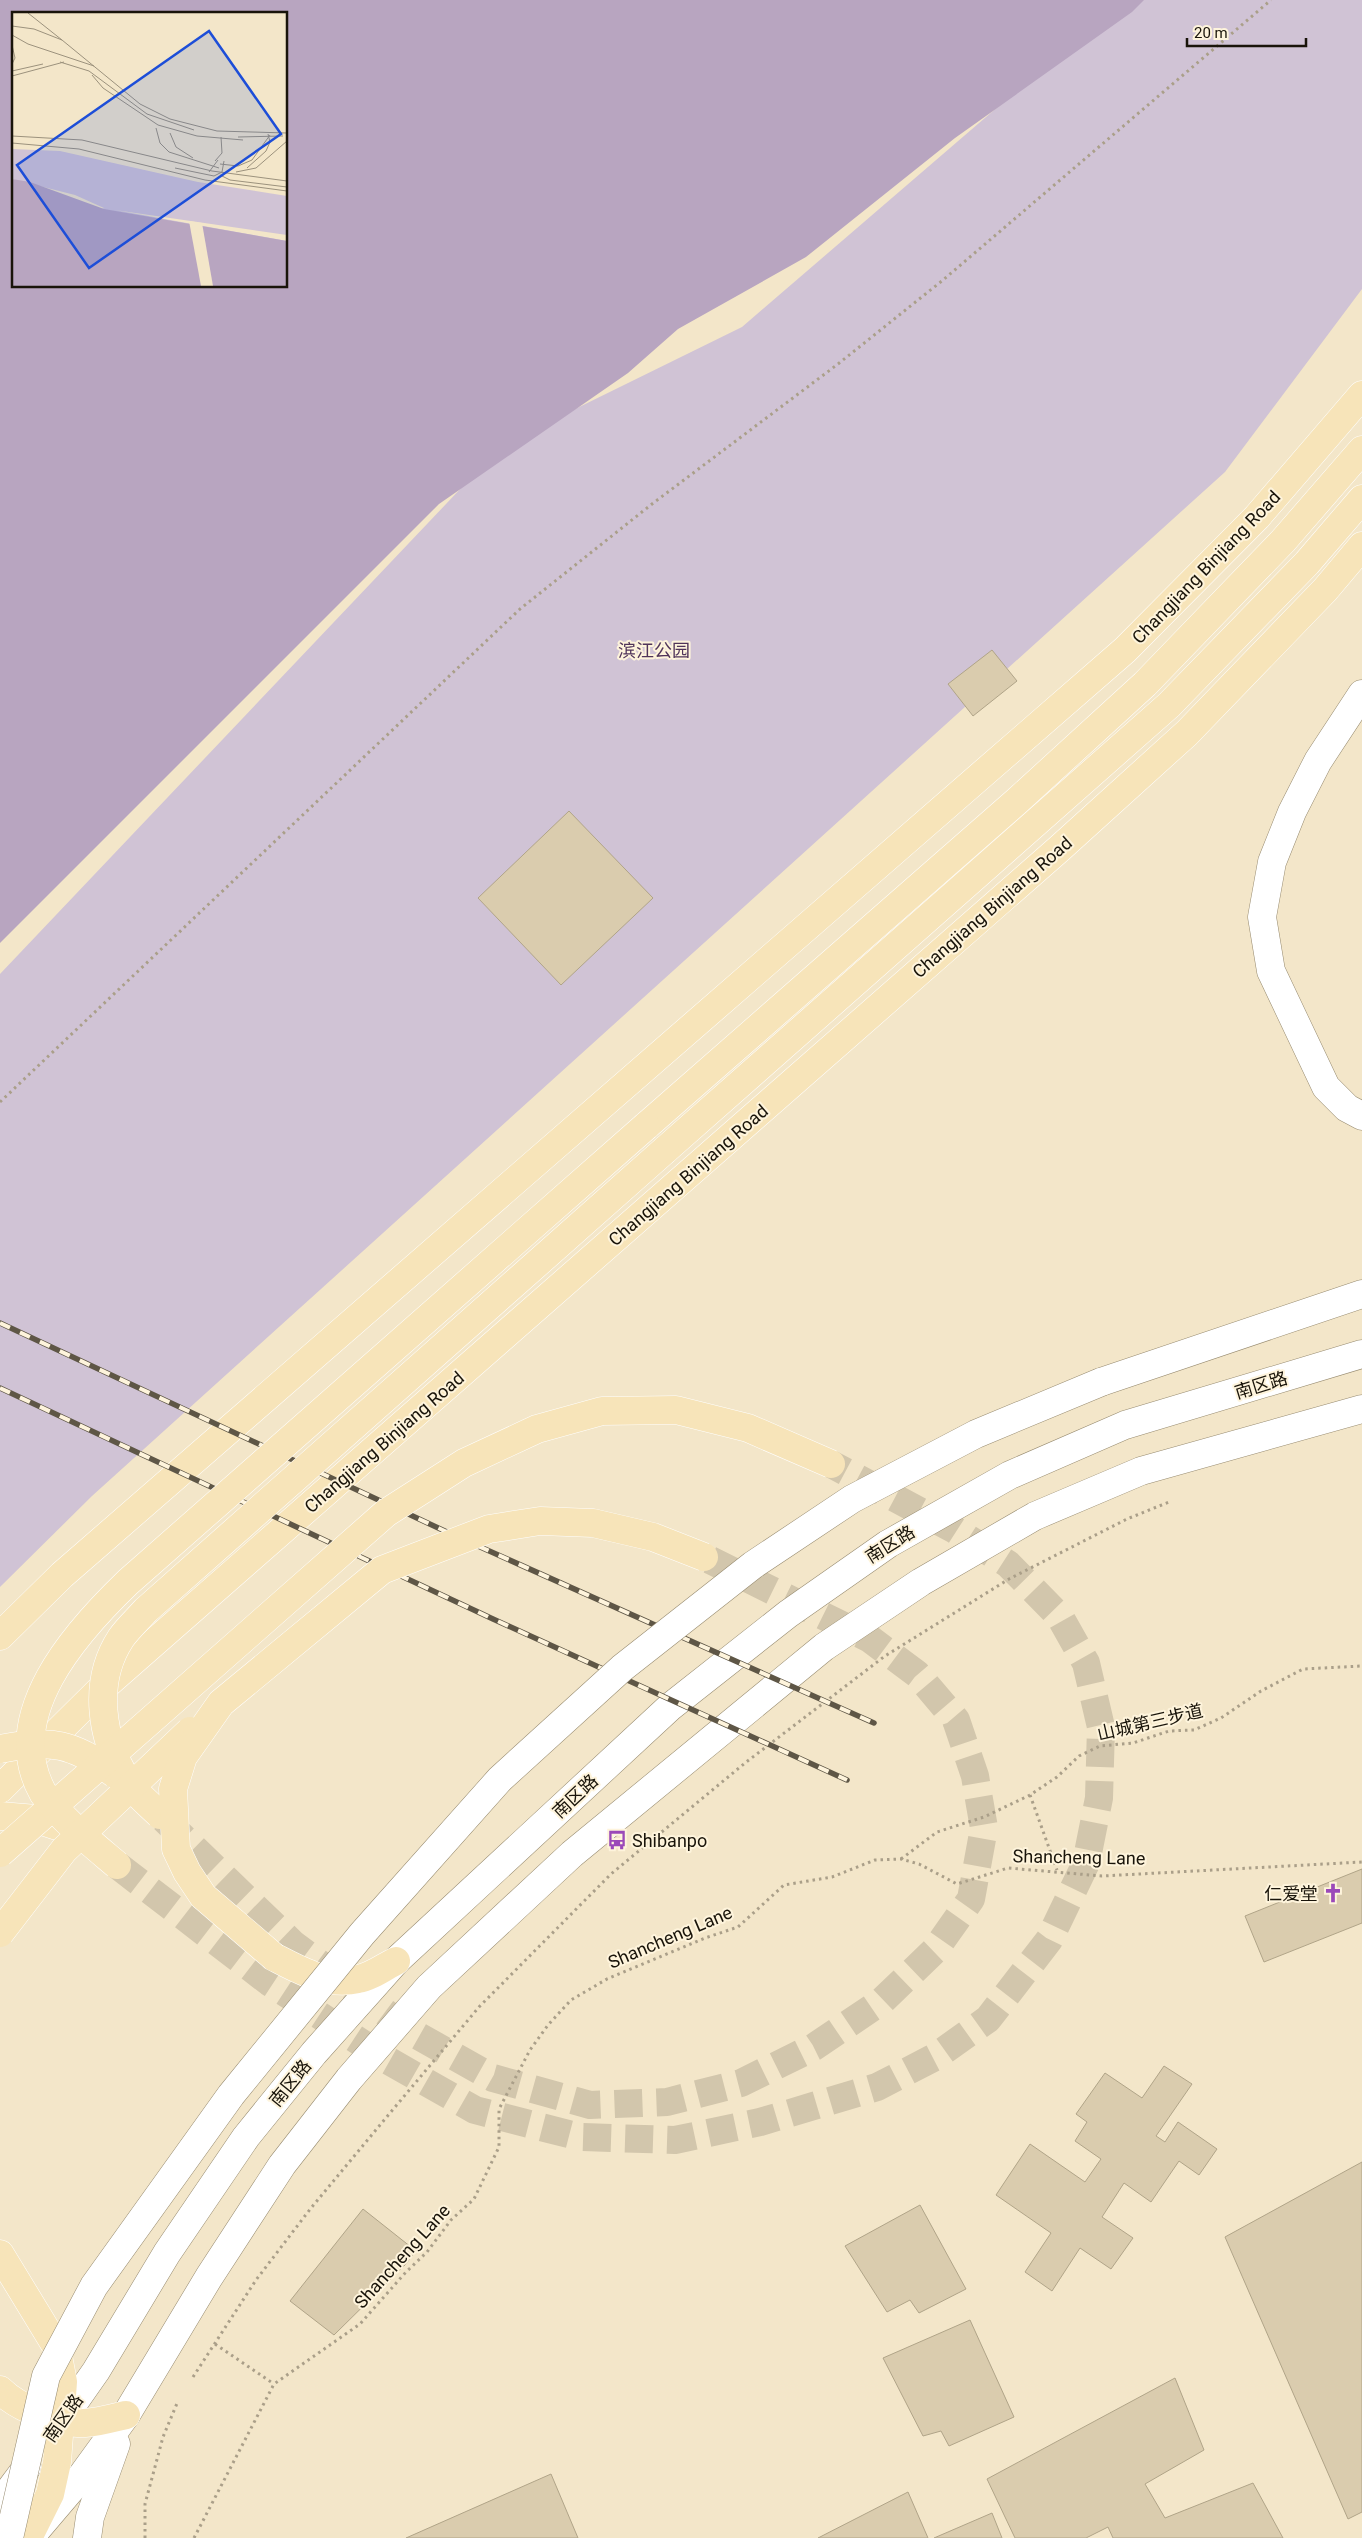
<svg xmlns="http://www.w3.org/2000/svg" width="1362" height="2538" viewBox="0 0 1362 2538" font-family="Roboto,'Noto Sans SC',sans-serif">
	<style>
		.green { fill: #d0c3d5 }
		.water { fill: #b8a5c0; fill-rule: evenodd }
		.building { fill: #daccae; stroke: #b0a488 }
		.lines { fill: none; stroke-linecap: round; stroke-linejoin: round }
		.primary-tunnel { stroke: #d2c6ac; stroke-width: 28; stroke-dasharray: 28 14; stroke-linecap: butt }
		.street-casing { stroke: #978b70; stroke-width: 29 }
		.secondary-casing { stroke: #978b70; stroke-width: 29 }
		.primary-casing { stroke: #fff; stroke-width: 29 }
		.path { stroke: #aa9f89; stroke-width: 3; stroke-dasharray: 2.5 4; stroke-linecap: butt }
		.street { stroke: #fff; stroke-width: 28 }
		.secondary { stroke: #fff; stroke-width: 28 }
		.primary { stroke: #f7e4b9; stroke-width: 28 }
		.rail-casing { stroke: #5e5646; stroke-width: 5.5 }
		.rail { stroke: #fef4dc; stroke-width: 4; stroke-dasharray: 11; stroke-linecap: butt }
		.secondary-bridge-casing { stroke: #978b70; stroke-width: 29; stroke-linecap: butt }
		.primary-bridge-casing { stroke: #fff; stroke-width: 29; stroke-linecap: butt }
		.secondary-bridge { stroke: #fff; stroke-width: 28 }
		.primary-bridge { stroke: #f7e4b9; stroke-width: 28 }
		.labels { text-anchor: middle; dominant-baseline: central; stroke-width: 4; stroke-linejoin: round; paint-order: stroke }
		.street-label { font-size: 18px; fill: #19140a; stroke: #fef4dc }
		.park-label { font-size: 18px; fill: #50345a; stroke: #fef4dc }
		.poi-label { font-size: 18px; fill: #19140a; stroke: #fef4dc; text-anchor: start }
		.inset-road { fill: none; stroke: #9c927d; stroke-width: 1 }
		.view { fill: #1d4ed8; fill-opacity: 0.15; stroke: #1d4ed8; stroke-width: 2.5 }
		.inset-edge { fill: none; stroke: #19140a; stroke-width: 2.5 }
	</style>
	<rect width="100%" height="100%" fill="#f3e6c9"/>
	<path class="green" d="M1122 0H1362V289L1225 472 92 1496 0 1587V974L502 445 742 327Z"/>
	<path class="water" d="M0 0H1144L1132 12 955 138 806 257 678 329 628 373 439 504 0 943ZM14 14H286V286H14Z"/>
	<g class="building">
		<path d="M992 650 1017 681 973 716 948 684Z"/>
		<path d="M569 811 653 898 561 985 478 898Z"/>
		<path d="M1362 1869V1923L1264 1962 1245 1916Z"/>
		<path d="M1164 2066 1192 2084 1156 2136 1165 2142 1178 2122 1217 2149 1199 2175 1179 2161 1151 2202 1124 2183 1102 2217 1133 2238 1111 2269 1080 2248 1052 2291 1025 2272 1051 2233 996 2195 1030 2144 1085 2182 1101 2159 1075 2141 1087 2122 1076 2114 1105 2073 1142 2098Z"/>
		<path d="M1362 2162V2512L1348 2519 1225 2237Z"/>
		<path d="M920 2205 966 2289 919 2313 910 2300 887 2312 845 2246Z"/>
		<path d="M363 2209 416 2251 405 2265 334 2335 290 2301Z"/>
		<path d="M970 2320 1014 2417 949 2446 941 2431 923 2436 883 2358Z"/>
		<path d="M1175 2378 1204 2450 1145 2484 1165 2518 1253 2483 1283 2538H1113L1108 2527 1086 2538H1015L987 2479Z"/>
		<path d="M551 2474 578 2538H406Z"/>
		<path d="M908 2492 928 2538H818Z"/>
		<path d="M992 2513 1002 2538H934Z"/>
	</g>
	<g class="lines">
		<g class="primary-tunnel">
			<path d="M164 1819 293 1944 413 2033 493 2078 590 2105 667 2102 741 2083 814 2047 882 2001 935 1950 971 1899 984 1828 975 1776 956 1720 917 1674 870 1639 704 1557"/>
			<path d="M117 1865 269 1982 389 2061 475 2110 580 2137 675 2140 760 2122 877 2087 935 2057 988 2019 1049 1940 1086 1863 1099 1798 1101 1727 1086 1663 1060 1617 1008 1564 955 1530 831 1464"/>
		</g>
		<defs>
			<path id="street" d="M1362 694 1318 761 1292 812 1272 862 1262 917 1271 971 1326 1087 1347 1108 1362 1116"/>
			<g id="secondary">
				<path d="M1101 1382 1362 1294"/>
				<path d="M54 2431 96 2371 167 2253 246 2137 314 2053 396 1961 670 1707 788 1614 888 1544 1010 1475 1125 1425 1362 1354"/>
				<path d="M0 2503 27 2467"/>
				<path d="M38 2528 78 2481 126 2415 209 2277 282 2165 349 2079 429 1987 572 1854 824 1647 921 1582 1035 1516 1141 1471 1362 1409"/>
				<path d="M87 2538 90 2517 116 2444"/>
			</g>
			<g id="primary">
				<path d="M646 1126 1017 801 1145 684 1283 541 1362 450"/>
				<path d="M665 1150 1169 705 1307 563 1362 499"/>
				<path d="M0 1636 62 1575 1125 650 1257 517 1362 395"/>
				<path d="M0 1789 100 1690 1060 848 1187 733 1325 590 1362 546"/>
				<path d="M0 1816 36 1819 57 1826"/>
				<path d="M274 1957C301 1971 327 1986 358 1979 371 1977 384 1967 396 1961"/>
				<path d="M0 2254 56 2346 63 2382 57 2462 50 2494 28 2538"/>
				<path d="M0 2390C18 2408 60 2425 85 2423 99 2422 113 2418 126 2415"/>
			</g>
		</defs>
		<use href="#street" class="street-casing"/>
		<use href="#secondary" class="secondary-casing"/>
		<use href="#primary" class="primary-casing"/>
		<g class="path">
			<path d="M0 1102 520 609 652 504 838 364 943 280 1271 0"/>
			<path d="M1030 1795 1057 1870"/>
			<path d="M901 1859 937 1832 984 1817 1030 1795 1057 1777 1079 1756 1100 1746 1133 1743 1169 1731 1194 1730 1221 1718 1261 1691 1303 1669 1362 1666"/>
			<path d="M215 2344 274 2384"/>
			<path d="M193 2377 256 2280 311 2208 385 2119 479 2007 611 1874 745 1763 885 1656 1009 1579 1127 1519 1169 1502"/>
			<path d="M145 2538V2504L163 2437 178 2401"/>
			<path d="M194 2538 274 2384 360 2324 406 2272 427 2252 451 2220 474 2199 499 2147V2109L530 2050 548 2025 571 2000 607 1979 705 1938 738 1927 784 1885 832 1877 875 1860 901 1859 919 1864 957 1884 1008 1868 1102 1876 1362 1862"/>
		</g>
		<use href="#street" class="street"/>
		<use href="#secondary" class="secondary"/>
		<use href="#primary" class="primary"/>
		<defs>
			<g id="rail">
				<path d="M0 1323 449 1533 874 1723"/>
				<path d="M0 1388 493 1619 847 1780"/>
			</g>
		</defs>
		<use href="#rail" class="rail-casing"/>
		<use href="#rail" class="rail"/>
		<defs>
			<path id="secondary-bridge" d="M9 2538 46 2376 94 2286 231 2095 362 1934 500 1779 622 1668 753 1565 852 1499 976 1434 1101 1382"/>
			<g id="primary-bridge">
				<path d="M0 1749C51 1739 73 1743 115 1774"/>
				<path d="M160 1815C150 1805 136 1794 128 1782 101 1740 92 1682 121 1638 128 1628 138 1619 146 1610L665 1150"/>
				<path d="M0 1853 386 1513 464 1463 537 1429 602 1411 676 1410 748 1428 831 1464"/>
				<path d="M117 1865C91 1843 63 1821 43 1793 0 1716 76 1632 128 1582L646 1126"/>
				<path d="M0 1933 64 1850 190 1731"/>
				<path d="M274 1957 203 1896 187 1872 176 1849 173 1789 183 1757 221 1703 382 1570 489 1529 540 1521 593 1523 653 1537 704 1557"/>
			</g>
		</defs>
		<use href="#secondary-bridge" class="secondary-bridge-casing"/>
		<use href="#primary-bridge" class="primary-bridge-casing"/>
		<use href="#secondary-bridge" class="secondary-bridge"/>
		<use href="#primary-bridge" class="primary-bridge"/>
	</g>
	<defs>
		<symbol id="bus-bare" viewBox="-9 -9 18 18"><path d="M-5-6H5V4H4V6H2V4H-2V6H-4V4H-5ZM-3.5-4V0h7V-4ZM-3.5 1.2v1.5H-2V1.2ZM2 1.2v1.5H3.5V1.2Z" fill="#9b49b9" stroke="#fef4dc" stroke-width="2.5" paint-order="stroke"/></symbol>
		<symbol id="church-bare" viewBox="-9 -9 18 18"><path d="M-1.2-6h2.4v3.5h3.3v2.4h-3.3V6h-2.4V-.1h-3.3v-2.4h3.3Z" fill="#9b49b9" stroke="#fef4dc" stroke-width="2.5" paint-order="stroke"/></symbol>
	</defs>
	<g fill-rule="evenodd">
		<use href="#bus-bare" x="603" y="1826" width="28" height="28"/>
		<use href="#church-bare" x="1319" y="1879" width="28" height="28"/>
	</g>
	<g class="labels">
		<g class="street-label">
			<text transform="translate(1206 567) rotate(-46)">Changjiang Binjiang Road</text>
			<text transform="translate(992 907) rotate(-41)">Changjiang Binjiang Road</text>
			<text transform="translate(688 1175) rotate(-41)">Changjiang Binjiang Road</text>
			<text transform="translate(1261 1385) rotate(-17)">南区路</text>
			<text transform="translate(384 1442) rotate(-41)">Changjiang Binjiang Road</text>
			<text transform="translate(890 1544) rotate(-32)">南区路</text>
			<text transform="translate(1150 1722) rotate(-13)">山城第三步道</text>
			<text transform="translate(575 1796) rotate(-43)">南区路</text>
			<text transform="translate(1079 1857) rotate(1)">Shancheng Lane</text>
			<text transform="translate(670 1937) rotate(-23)">Shancheng Lane</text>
			<text transform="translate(290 2083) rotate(-51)">南区路</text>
			<text transform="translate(402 2256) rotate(-48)">Shancheng Lane</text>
			<text transform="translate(63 2418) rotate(-55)">南区路</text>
		</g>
		<g class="park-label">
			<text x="654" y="650">滨江公园</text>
		</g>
		<g class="poi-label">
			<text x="632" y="1840">Shibanpo</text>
			<text x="1318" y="1893" text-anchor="end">仁爱堂</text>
		</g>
	</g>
	<g transform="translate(12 12)">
		<rect width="275" height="275" fill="#f3e6c9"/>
		<path d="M0 137 48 139 186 170 275 184V223L103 198 275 229V274H0V247L33 225 92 196 63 183 0 167Z" fill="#d0c3d5"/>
		<path d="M0 167 18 170 92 197 275 229V274H0Z" fill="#b8a5c0"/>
		<path d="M177 209 190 211 201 274H189Z" fill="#f3e6c9"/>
		<path class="inset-road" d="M16 1 50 28M0 14 22 17 50 28 128 92 158 107 205 119 275 121M0 23 16 32 82 54M0 33 3 46 0 52M48 50 77 59 135 102 182 118M0 59 31 52M80 63 91 76 146 113 185 124 231 128M0 64 52 50M144 116 148 131 157 140 207 156M158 121 164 135 181 146M0 124 70 128 200 159 275 169M226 125 271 124M0 131 67 137 193 168 275 179M203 149 210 141 209 125M208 152 226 154 240 148 258 123M163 156 202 164 210 160 212 149M235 156 254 139 258 130 256 122M197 160 206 148M224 160 244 156 275 129M208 163 218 168 275 175"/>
		<path class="view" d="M197 19 269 122 77 256 5 153Z"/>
		<rect width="275" height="275" class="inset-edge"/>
	</g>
	<path d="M1187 38v8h119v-8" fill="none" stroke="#19140a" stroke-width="2.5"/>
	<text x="1194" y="38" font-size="15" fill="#19140a" stroke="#fef4dc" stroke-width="4" paint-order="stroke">20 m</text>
</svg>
